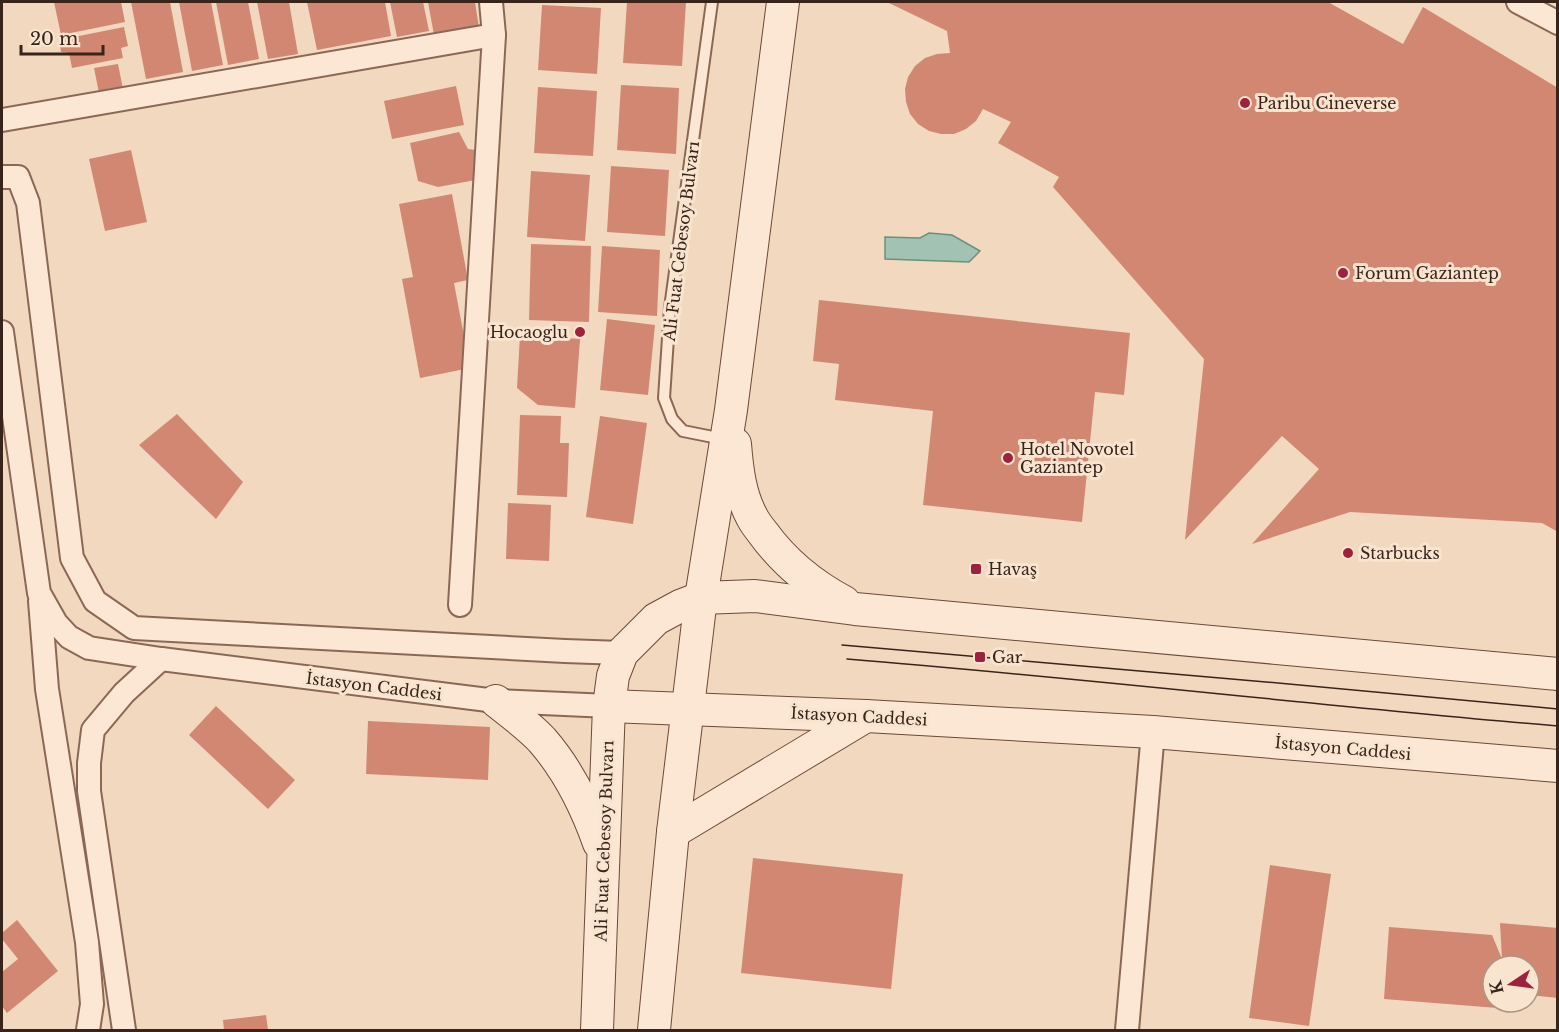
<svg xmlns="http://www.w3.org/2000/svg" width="1559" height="1032" viewBox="0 0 1559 1032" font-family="'Libre Baskerville',serif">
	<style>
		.water { fill: #a2c2b3; stroke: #69917f; stroke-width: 1.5 }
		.building { fill: #d28772 }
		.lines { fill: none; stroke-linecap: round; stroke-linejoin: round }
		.lane-casing { stroke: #8b6856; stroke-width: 14 }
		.street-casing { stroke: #8b6856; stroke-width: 26 }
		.secondary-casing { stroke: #6c4939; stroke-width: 34 }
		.lane { stroke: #fbe7d3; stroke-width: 10 }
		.street { stroke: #fbe7d3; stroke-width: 22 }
		.secondary { stroke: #fbe7d3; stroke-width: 32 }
		.tram { stroke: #39241c; stroke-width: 1.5 }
		.poi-dot { fill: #9e223b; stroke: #f8e4cf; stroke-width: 2 }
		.labels { text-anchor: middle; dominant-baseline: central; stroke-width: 6; stroke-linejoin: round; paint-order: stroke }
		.poi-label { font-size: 16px; fill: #39241c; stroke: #f8e4cf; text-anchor: start }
		.street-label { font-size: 16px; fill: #39241c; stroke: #f8e4cf }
	</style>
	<rect width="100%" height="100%" fill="#f1d8bf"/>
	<path class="water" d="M929 233 952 235 980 251 969 262 885 259V237L920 238Z"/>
	<g class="building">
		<path d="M54 2H121L125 22 61 35Z"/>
		<path d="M131 2H170L183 72 146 79Z"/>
		<path d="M179 2H211L223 65 192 71Z"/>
		<path d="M216 2H248L259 59 228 65Z"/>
		<path d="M257 2H289L298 54 268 59Z"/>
		<path d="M307 2H385L391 36 317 50Z"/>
		<path d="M390 2H423L429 31 397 37Z"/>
		<path d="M428 2H475L479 28 434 35Z"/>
		<path d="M627 2H686L682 66 623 63Z"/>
		<path d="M887 2H1328L1403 44 1423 7 1558 88V532L1542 523 1350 512 1252 544 1319 469 1282 436 1185 540 1204 359 1053 187 1059 177 998 143 1011 122 983 109 976 121 966 129 954 134H941L929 131 918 124 910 114 906 102 905 89 908 77 915 66 925 58 937 54 950 53 947 31Z"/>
		<path d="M542 5 601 8 597 74 538 70Z"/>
		<path d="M124 27 128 46 121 48 123 58 72 68 69 53 61 52 59 40Z"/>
		<path d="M118 64 124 94 100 98 94 68Z"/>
		<path d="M621 85 679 88 676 154 617 150Z"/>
		<path d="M456 86 464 125 392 139 384 101Z"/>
		<path d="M538 87 597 91 593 156 534 153Z"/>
		<path d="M459 132 468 149 476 150 481 179 438 187 418 181 410 143Z"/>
		<path d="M131 150 147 222 105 231 89 159Z"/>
		<path d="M611 166 669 170 665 236 607 232Z"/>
		<path d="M531 171 590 175 585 241 527 237Z"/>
		<path d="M452 194 468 280 454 283 470 368 420 378 402 279 413 277 399 204Z"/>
		<path d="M531 244 591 246 589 322 529 320Z"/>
		<path d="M602 246 660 250 657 316 598 312Z"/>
		<path d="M819 300 1130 333 1124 395 1095 392 1082 522 923 505 933 411 835 400 839 364 813 361Z"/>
		<path d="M607 319 655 325 648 395 600 390Z"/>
		<path d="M520 335 580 339 575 408 538 405 517 388Z"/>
		<path d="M177 414 243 482 216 519 139 445Z"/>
		<path d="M520 415 561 416 560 443H569L567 497 517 495Z"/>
		<path d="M600 416 647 423 633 524 586 517Z"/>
		<path d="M508 503 551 505 549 561 506 559Z"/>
		<path d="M216 706 295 780 268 809 189 735Z"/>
		<path d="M368 721 490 727 488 780 366 774Z"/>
		<path d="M753 858 903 874 891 989 741 973Z"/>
		<path d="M1270 865 1331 874 1309 1026 1249 1018Z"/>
		<path d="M17 920 58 971 7 1013 2 1006V972L18 959 2 939V933Z"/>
		<path d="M1500 923 1558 928V998L1529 995V966H1493V1002H1509L1510 1009 1384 999 1389 927 1492 935 1502 959Z"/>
		<path d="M266 1015 268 1030H224L223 1020Z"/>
	</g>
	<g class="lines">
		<defs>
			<path id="lane" d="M712 2 670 308 664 398 672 419 683 431 723 439"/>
			<g id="street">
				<path d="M1518 2 1558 23"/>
				<path d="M2 120 494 35"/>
				<path d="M2 177H18L28 203 72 558 95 601 134 628 565 651 622 653"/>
				<path d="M2 332 39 593 56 623 69 637 89 648 161 659 496 701 609 706"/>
				<path d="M40 601 47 689 87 942 92 1004 88 1030"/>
				<path d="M460 605 494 35 491 2"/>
				<path d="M124 1030 89 791V763L93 730 124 693 161 659"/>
				<path d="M1127 1030 1153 732"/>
			</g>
			<g id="secondary">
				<path d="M735 444C737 469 740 495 752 517 755 523 759 528 763 533 784 562 812 585 844 602"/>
				<path d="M496 701C511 713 529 726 542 740 568 770 586 806 599 843"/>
				<path d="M609 706 866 716 1153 732 1558 766"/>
				<path d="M673 832 866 716"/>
				<path d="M597 1030 609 706 613 676 622 653 656 619 680 606 701 598 755 596 855 609 1558 674"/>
				<path d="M654 1030 673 832 701 598 731 410 783 2"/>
			</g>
		</defs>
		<use href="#lane" class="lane-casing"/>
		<use href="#street" class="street-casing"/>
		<use href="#secondary" class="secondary-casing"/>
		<use href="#lane" class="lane"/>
		<use href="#street" class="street"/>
		<use href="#secondary" class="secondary"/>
		<g class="tram">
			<path d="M842 645 1266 682 1558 709"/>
			<path d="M847 659C1084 678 1320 706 1558 726"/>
		</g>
	</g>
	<g class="poi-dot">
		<circle cx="1245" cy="103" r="6"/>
		<circle cx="1343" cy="273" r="6"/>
		<circle cx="580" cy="332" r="6"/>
		<circle cx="1008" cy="458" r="6"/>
		<circle cx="1348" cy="553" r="6"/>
		<rect x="970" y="563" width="12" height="12" rx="3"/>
		<rect x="974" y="651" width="12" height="12" rx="3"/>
	</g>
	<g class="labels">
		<g class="poi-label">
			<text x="1257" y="103">Paribu Cineverse</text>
			<text x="1355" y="273">Forum Gaziantep</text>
			<text x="568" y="332" text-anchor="end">Hocaoglu</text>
			<text x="1020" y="449">Hotel Novotel<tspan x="1020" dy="18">Gaziantep</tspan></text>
			<text x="1360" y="553">Starbucks</text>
			<text x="988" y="569">Havaş</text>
			<text x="992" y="657">Gar</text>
		</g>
		<g class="street-label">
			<text transform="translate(681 241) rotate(-83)">Ali Fuat Cebesoy Bulvarı</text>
			<text transform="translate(374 686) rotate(7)">İstasyon Caddesi</text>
			<text transform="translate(859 716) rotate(3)">İstasyon Caddesi</text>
			<text transform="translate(1343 748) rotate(5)">İstasyon Caddesi</text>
			<text transform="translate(604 841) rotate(-88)">Ali Fuat Cebesoy Bulvarı</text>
		</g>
	</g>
	<rect width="1559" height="1032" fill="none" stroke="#39241c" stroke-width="6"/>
	<g transform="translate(1511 984) rotate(257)"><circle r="28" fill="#f8e4cf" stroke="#ac9787" stroke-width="1.5"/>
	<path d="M0-4.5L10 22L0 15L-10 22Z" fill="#9e223b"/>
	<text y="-9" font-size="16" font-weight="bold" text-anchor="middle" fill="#39241c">K</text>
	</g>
	<path d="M21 45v9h82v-9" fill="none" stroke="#39241c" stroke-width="3"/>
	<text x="30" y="45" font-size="18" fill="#39241c" stroke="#f8e4cf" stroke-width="4.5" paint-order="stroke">20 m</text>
</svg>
